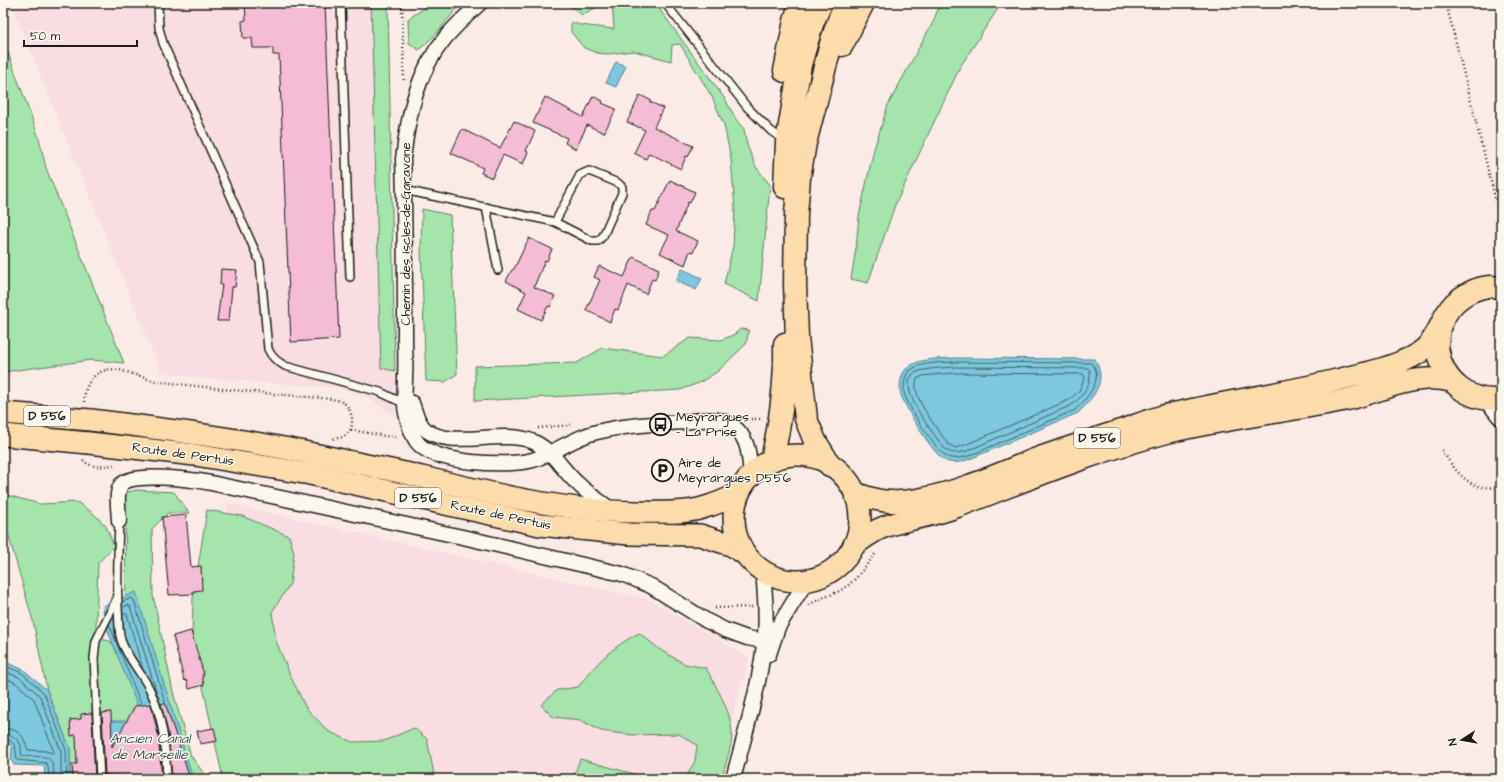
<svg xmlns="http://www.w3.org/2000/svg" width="1504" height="782" viewBox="0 0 1504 782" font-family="'Architects Daughter',sans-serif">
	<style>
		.built { fill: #f8dde2 }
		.green { fill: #a5e4ad; stroke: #608064 }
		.water { fill: #7cc8dc; stroke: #56838f }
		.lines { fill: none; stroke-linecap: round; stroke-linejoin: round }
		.shore { stroke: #426169; stroke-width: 1 }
		.building { fill: #f4bdd5; stroke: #1c1c1c }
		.lane-casing { stroke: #1c1c1c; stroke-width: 10 }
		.street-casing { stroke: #1c1c1c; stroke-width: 17 }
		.secondary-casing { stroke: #1c1c1c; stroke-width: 22 }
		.primary-casing { stroke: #1c1c1c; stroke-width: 24 }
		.highway-casing { stroke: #1c1c1c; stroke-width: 25 }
		.path { stroke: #1c1c1c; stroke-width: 2.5; stroke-dasharray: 1 3; stroke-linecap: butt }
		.lane { stroke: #fbf7ec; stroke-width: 7 }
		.street { stroke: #fbf7ec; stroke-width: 14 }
		.secondary { stroke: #fbf7ec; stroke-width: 19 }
		.primary { stroke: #fddcac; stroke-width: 21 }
		.highway { stroke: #fddcac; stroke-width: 22 }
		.primary-bridge-casing { stroke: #1c1c1c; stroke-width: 24; stroke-linecap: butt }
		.primary-bridge { stroke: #fddcac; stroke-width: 21 }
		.labels { text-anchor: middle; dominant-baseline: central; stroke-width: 3; stroke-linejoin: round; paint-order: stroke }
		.shield { fill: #fbf7ec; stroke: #5f5e5a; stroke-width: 1 }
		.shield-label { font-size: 12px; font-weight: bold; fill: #1c1c1c }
		.street-label { font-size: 13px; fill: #1c1c1c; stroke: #fbf7ec }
		.poi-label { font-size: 13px; fill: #1c1c1c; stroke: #fbf7ec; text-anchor: start }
		.water-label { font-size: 14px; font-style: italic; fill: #3e585f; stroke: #fbf7ec }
	</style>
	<rect width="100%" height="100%" fill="#faebe7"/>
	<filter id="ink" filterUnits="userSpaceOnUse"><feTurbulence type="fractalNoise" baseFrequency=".025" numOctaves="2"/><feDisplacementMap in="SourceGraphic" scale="8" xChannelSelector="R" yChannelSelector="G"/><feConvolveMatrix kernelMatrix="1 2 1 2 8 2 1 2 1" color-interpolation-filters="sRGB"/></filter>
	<g filter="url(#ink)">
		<g class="built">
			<path d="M11 3H388L396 417 368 397 341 388 198 378 161 372Z"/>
			<path d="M227 503 650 600 749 658 715 779H278Z"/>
		</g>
		<g class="green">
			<path d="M371 3H388L395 371 381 368Z"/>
			<path d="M432 3H461L437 33 419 50 409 43 408 19Z"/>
			<path d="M554 3H596L595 8 582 15 569 5 556 6Z"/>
			<path d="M612 3H655L725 99 737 121 744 129 747 145 756 167 770 185 759 301 724 284 733 246 735 209 731 159 724 125 712 97 680 44 672 45 671 61 634 51 608 54 597 53 584 48 571 32V22L580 25 614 29Z"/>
			<path d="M940 3H1005L999 7 960 67 895 205 868 283 851 279 856 248 859 216 874 149 888 105 934 20Z"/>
			<path d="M3 39 39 138 46 168 124 363 92 360 3 372Z"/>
			<path d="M422 209 450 215 457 374 445 382 426 381 421 249Z"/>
			<path d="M740 329 749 330 746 344 717 372 699 383 680 390 475 401V366L577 363 602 348 663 356 690 338 721 340 735 334Z"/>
			<path d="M136 490 174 492 189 513H168L152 529 153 595 173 692 191 756 208 779H172L126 622 125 493Z"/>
			<path d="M3 494 40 504 77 502 93 513 106 526 114 546 98 563 96 626 104 640 110 641 120 652 137 682 156 779H70V749L47 690 33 621 3 516Z"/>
			<path d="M207 510 242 516 289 536 294 553 290 584 272 612 276 641 290 675 306 708 328 731 352 742 384 741 414 728 427 739 434 774 429 779H220L222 774 192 637 193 598Z"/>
			<path d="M639 633 662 651 685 664 706 668C716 687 732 712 732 734 733 743 724 768 722 779H679L686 778 695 761 697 745 679 734 632 735 601 731 580 720 553 717 541 705 557 690 578 687C596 663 612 647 639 633Z"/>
			<path d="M580 759 652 779H573Z"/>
		</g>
		<g class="water">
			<path d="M616 62 626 66 616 87 606 83Z"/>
			<path d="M682 269 702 278 696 290 676 281Z"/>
			<path d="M953 358 1094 359C1109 380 1093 398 1078 413L970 459C962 462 954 464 946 461 933 455 906 409 901 395 899 388 900 375 906 369 917 358 938 359 953 358Z"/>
			<path d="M136 592 193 779H123L107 776 104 721H132L139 710 104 621 103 606Z"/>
			<path d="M3 661 24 670 47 690 70 749V779H45L44 766 14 765 11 760 12 747 8 743 3 744Z"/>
		</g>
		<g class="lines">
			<g class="shore">
				<path d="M953 362 1091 363C1106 377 1086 400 1075 410L969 456C962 457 955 460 948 457 937 453 906 404 904 392 904 386 904 376 909 371 920 362 940 363 953 362Z"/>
				<path d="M954 367 1088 368 1090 370C1091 386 1084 395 1072 405L967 451C957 453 952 455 944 448 935 435 898 391 912 375 919 368 944 368 954 367Z"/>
				<path d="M954 373 1083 374 1085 377 1079 391 1069 400 965 445 955 448 948 444C938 429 910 397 917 379L923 376Z"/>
				<path d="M122 602 131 598 134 600 165 702"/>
				<path d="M123 607 128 605 130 606 158 697"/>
				<path d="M123 614H127L143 670"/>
				<path d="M109 624 141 704"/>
				<path d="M3 665 22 673 44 693 66 750 67 779"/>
				<path d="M3 671 19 677 40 696 61 751V779"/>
				<path d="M3 677 16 683 34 699 54 752 52 753 46 751 28 750C23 737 21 728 3 729"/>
				<path d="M3 735C10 734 19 738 21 746 21 750 21 752 22 756 44 758 54 750 54 779"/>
				<path d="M3 740H9L15 745 17 760 46 763 48 766 49 779"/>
			</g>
		</g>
		<g class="building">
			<path d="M245 3H325L339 339 291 342 279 55H273V48H253L252 38H243L242 21 246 20Z"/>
			<path d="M640 95 650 100V102L663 108 654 127 693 146 688 157 686 156 681 169 649 153 646 159 634 153 645 130 627 122Z"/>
			<path d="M593 96 603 101 602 103 616 109 604 133 587 125 576 149 565 143 567 138 533 123 545 97 583 117Z"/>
			<path d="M514 121 535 131 526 151 528 152 523 164 503 155 492 178 481 173 483 168 451 153 462 129 500 148Z"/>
			<path d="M670 180 695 192 690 203 688 202 676 231 698 241 693 252 690 251 685 265 660 253 669 235 646 225 652 211H655Z"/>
			<path d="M529 238 552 249 547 261 545 260 534 287 555 296 550 307 548 306 541 320 518 309 526 292 506 281 512 270 514 269Z"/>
			<path d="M633 257 659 269 655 280 652 279 646 294 628 285 618 310 615 309 610 322 586 310 600 280 594 277 599 266 624 277Z"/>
			<path d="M221 269 237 270 235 287H232L229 321H217L222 285H220Z"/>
			<path d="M186 515 191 567 201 566 202 590 193 591 194 594 169 595 162 517Z"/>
			<path d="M191 631 204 675H202L204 685 189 689 187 681 184 680 173 636Z"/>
			<path d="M165 703 180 748 190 779H172L168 733 161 704Z"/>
			<path d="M151 704 158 734 162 779H125L118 776 105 775 102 713 111 712 112 747 135 706Z"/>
			<path d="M92 713 95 779H73L72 764H77L76 735 71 736 70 720 81 719V714Z"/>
			<path d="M214 728 217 741 200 744 197 731Z"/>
		</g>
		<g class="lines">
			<defs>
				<g id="lane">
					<path d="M158 3 159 28 163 43 260 262 268 349C272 358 277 361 285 366L380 392 405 404"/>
					<path d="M341 3 350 277"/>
					<path d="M665 3 747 107 771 131 784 140"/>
					<path d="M404 190 555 222 592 241H598L603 236 622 193V187L618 183 589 171 580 175 555 222"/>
					<path d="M486 207 498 270"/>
					<path d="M119 521C118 550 117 578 118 607 119 618 118 629 121 640 127 658 142 673 150 690 163 717 166 749 167 779"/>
					<path d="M100 779 94 658 96 641 117 598"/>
				</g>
				<g id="street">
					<path d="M480 3C468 14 456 25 445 38 417 72 408 116 403 159 405 218 405 277 405 337 405 350 406 363 405 377 405 386 404 395 405 404 405 414 411 434 417 442 433 464 508 467 533 460 555 453 574 437 597 432 625 425 655 424 684 422 699 420 720 416 733 426 749 438 749 456 751 474"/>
					<path d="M412 403C415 412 418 424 426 430 452 450 502 428 534 442 553 451 561 468 576 482 587 493 599 501 612 510"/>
					<path d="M119 521C119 511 115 494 121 485 130 471 196 480 211 483L467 538 622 574 651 586 707 621 725 630 747 638 764 641"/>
					<path d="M769 654 778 627 807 580"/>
					<path d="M733 779C745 733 761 683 765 635 767 614 765 593 763 571"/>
				</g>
				<path id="secondary" d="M1490 401 1501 415"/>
				<g id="primary">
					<path d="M1439 330C1439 336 1437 343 1438 349 1442 381 1469 403 1501 399"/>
					<path d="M91 420C163 429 234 438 304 452 338 459 372 466 405 473 481 491 558 511 636 512 657 512 679 514 699 509 713 505 727 500 739 493"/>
					<path d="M89 443 195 455 310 474 540 525 629 534 700 535 731 545 745 554"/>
					<circle cx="797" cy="518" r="63"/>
					<path d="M855 493C879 502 894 504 920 499 959 492 996 475 1033 460 1061 450 1089 441 1116 432 1132 427 1148 420 1163 416 1225 401 1288 393 1349 377 1367 373 1386 369 1403 361 1413 357 1423 352 1429 344 1437 335 1440 326 1445 316 1454 298 1480 282 1501 288"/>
					<path d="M854 545C863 539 873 531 884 527 907 519 933 516 956 507 1026 480 1096 451 1169 432 1227 418 1286 412 1345 400 1381 392 1414 372 1451 381"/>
				</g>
				<g id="highway">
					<path d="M842 45 863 3"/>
					<path d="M785 71 795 21 800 3"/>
					<path d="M785 187 787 142 800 65 812 24 821 3"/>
					<path d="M772 460C781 420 786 385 785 344"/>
					<path d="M830 465 815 441 806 419 797 337 795 284 796 214 799 178 805 143 832 40 845 3"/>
				</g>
			</defs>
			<use href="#lane" class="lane-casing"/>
			<use href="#street" class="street-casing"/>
			<use href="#secondary" class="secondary-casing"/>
			<use href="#primary" class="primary-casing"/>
			<use href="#highway" class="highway-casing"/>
			<g class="path">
				<path d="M402 3 404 83"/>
				<path d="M1446 3 1501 221"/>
				<path d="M84 402C84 387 91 374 106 370 118 366 143 379 156 381 215 389 273 394 332 399 336 400 341 401 344 403 352 409 356 427 347 434 343 438 338 438 332 439"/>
				<path d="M747 419H762"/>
				<path d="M538 428 571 425"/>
				<path d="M351 430 385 436 398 437"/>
				<path d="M1442 450C1452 466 1463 483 1482 487 1488 488 1495 487 1501 487"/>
				<path d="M83 460C91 469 103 466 114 465"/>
				<path d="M809 605C819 598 827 597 837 592 854 585 865 566 876 553"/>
				<path d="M715 608 752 607"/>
			</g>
			<use href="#lane" class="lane"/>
			<use href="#street" class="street"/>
			<use href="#secondary" class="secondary"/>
			<use href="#primary" class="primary"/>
			<use href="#highway" class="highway"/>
			<defs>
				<g id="primary-bridge">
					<path d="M3 413 91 420"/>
					<path d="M3 435 89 443"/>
				</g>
			</defs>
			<use href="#primary-bridge" class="primary-bridge-casing"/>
			<use href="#primary-bridge" class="primary-bridge"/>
		</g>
	</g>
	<defs>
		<symbol id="bus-ring" viewBox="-11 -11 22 22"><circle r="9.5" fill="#fbf7ec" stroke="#1c1c1c" stroke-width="1.5"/><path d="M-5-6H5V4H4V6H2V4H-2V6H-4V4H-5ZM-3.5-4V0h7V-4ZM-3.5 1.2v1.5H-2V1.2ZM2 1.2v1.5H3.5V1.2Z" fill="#1c1c1c"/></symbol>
		<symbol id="parking-ring" viewBox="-11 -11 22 22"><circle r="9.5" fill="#fbf7ec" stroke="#1c1c1c" stroke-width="1.5"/><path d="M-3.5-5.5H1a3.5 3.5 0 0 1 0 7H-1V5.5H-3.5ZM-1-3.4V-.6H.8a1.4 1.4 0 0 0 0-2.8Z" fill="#1c1c1c"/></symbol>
	</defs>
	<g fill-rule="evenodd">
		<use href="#bus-ring" x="648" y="412" width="25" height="25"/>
		<use href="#parking-ring" x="650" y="458" width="25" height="25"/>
	</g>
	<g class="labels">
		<g class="shield">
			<rect x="24" y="406" width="46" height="20" rx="3"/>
			<rect x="1074" y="428" width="46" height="20" rx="3"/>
			<rect x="395" y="488" width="46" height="20" rx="3"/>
		</g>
		<g class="shield-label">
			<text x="47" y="416">D 556</text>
			<text x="1097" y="438">D 556</text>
			<text x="418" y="498">D 556</text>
		</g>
		<g class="street-label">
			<text transform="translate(406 234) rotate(-90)">Chemin des Iscles-de-Garavone</text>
			<text transform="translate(183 454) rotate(8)">Route de Pertuis</text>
			<text transform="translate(501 515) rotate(12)">Route de Pertuis</text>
		</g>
		<g class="poi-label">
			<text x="676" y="417">Meyrargues<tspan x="676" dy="15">- La Prise</tspan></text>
			<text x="678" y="463">Aire de<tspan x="678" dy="15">Meyrargues D556</tspan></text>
		</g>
		<g class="water-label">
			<text x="150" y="739">Ancien Canal<tspan x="150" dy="16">de Marseille</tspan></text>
		</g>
	</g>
	<rect width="1504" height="782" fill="none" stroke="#fbf7ec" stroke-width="16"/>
	<rect x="8" y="8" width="1488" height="766" fill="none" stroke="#1c1c1c" stroke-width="1.5" filter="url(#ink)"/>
	<g transform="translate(1462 740) rotate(258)" stroke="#fbf7ec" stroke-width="3" paint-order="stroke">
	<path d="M0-3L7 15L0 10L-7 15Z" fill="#1c1c1c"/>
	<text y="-6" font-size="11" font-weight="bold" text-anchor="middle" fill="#1c1c1c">N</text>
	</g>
	<path d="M24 40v6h113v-6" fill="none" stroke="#1c1c1c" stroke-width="2"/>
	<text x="30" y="40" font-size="12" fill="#1c1c1c" stroke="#fbf7ec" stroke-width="3" paint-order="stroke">50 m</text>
</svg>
